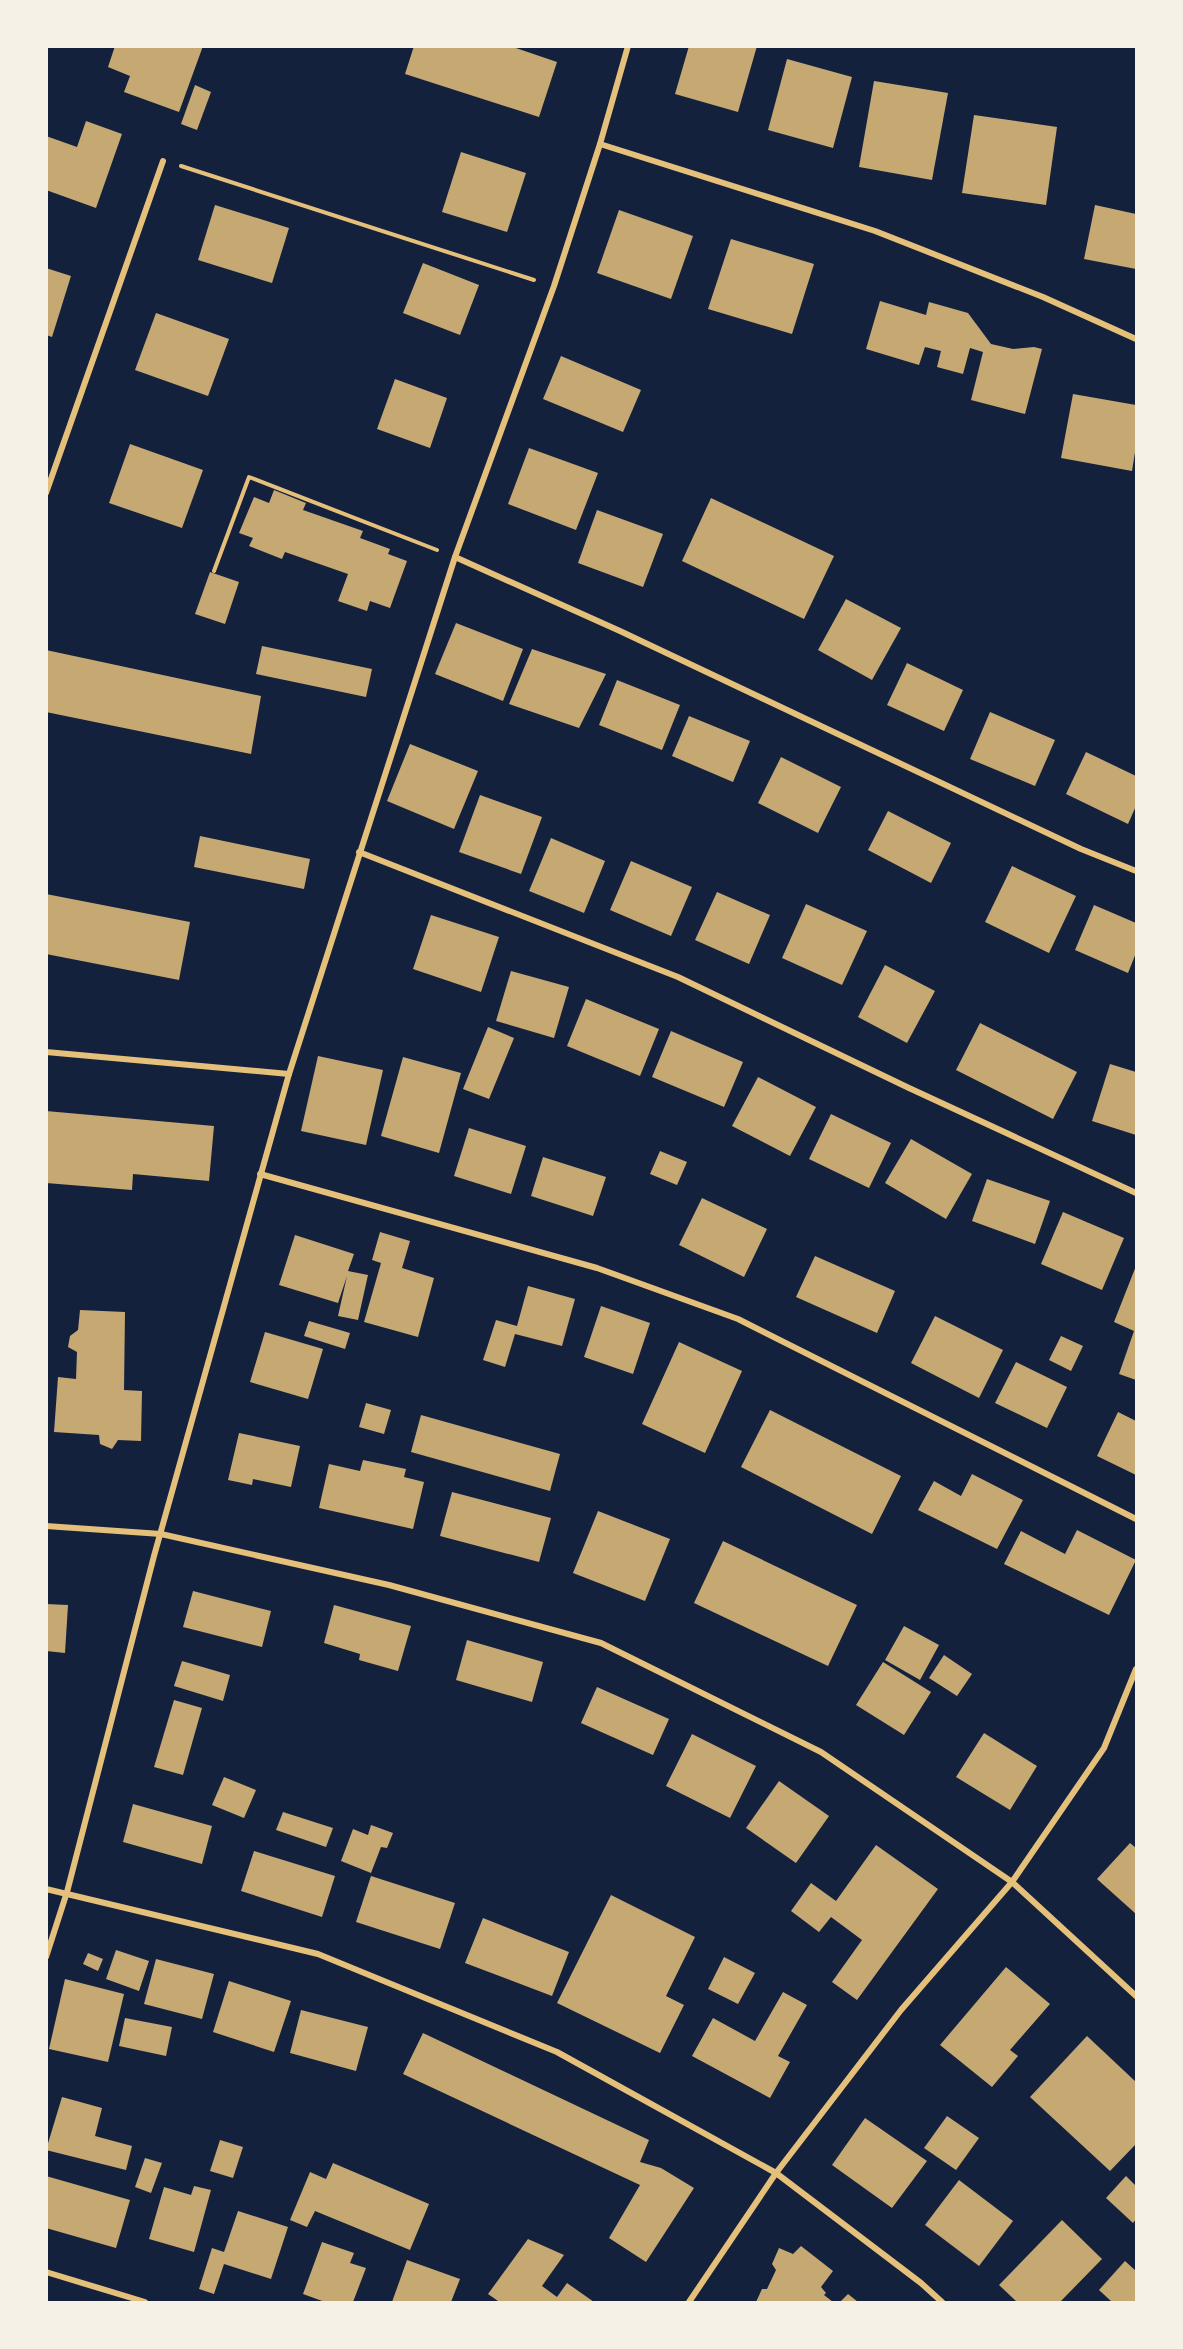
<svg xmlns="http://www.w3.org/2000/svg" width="1183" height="2349" viewBox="0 0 1183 2349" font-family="'Space Grotesk',sans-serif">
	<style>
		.building { fill: #c6a872 }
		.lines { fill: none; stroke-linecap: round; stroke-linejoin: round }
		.path { stroke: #e5c07b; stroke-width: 4 }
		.minor { stroke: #e5c07b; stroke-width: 6 }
	</style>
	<rect width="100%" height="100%" fill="#14213d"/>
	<g class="building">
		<path d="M115 46H203L179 112 124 92 130 76 108 67Z"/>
		<path d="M414 46H510L557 62 539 117 405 74Z"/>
		<path d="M689 46H757L738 112 675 94Z"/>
		<path d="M787 59 852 77 833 148 768 130Z"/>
		<path d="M874 81 948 93 932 180 859 167Z"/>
		<path d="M195 85 211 92 197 130 181 124Z"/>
		<path d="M974 115 1057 127 1046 205 962 193Z"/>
		<path d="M86 121 122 134 96 208 46 190V136L77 147Z"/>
		<path d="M461 152 526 173 507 232 442 212Z"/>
		<path d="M215 205 289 228 272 283 198 260Z"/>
		<path d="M1095 205 1136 214V269L1084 259Z"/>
		<path d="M619 210 693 236 671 299 597 273Z"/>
		<path d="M731 239 814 264 792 334 708 309Z"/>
		<path d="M423 263 479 285 460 335 403 313Z"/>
		<path d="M46 268 71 276 52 337 46 335Z"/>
		<path d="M880 301 926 315 929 302 968 313 991 344 1013 349 1034 347 1042 349 1025 414 971 400 983 352 970 348 963 374 937 367 941 351 925 347 919 365 866 349Z"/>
		<path d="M156 313 229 339 208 396 135 370Z"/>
		<path d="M561 356 641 390 623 432 543 399Z"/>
		<path d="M395 379 447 398 430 448 377 429Z"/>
		<path d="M1073 394 1136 405V446L1132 471 1061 458Z"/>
		<path d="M130 444 203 470 182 528 109 503Z"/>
		<path d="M529 448 598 473 576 530 508 504Z"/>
		<path d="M274 490 306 503 303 510 363 531 360 538 390 549 388 554 407 561 390 608 370 601 367 611 338 601 348 574 285 552 282 559 249 546 253 538 239 533 254 497 269 503Z"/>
		<path d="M711 498 834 556 804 619 682 561Z"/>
		<path d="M597 510 663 534 643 587 578 563Z"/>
		<path d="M210 572 239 582 225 624 195 614Z"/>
		<path d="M846 599 901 628 872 680 818 650Z"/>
		<path d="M456 623 523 649 503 701 435 674Z"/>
		<path d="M262 646 372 669 366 697 256 674Z"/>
		<path d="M532 649 606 674 579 728 509 704Z"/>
		<path d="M46 650 261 696 251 754 46 712Z"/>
		<path d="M907 663 963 690 944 731 887 705Z"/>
		<path d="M617 680 680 705 662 750 599 725Z"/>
		<path d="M990 712 1055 740 1035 786 970 759Z"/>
		<path d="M689 716 750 741 733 782 672 756Z"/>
		<path d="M410 744 478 771 454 829 387 801Z"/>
		<path d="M1086 752 1136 776V806L1128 824 1066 794Z"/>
		<path d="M781 757 841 787 818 833 758 803Z"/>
		<path d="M480 795 542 817 521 874 459 852Z"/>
		<path d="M888 811 951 843 931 883 868 850Z"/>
		<path d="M200 836 310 859 304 889 194 867Z"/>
		<path d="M551 838 605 861 584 913 529 891Z"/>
		<path d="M631 861 692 887 671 936 610 910Z"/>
		<path d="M1012 866 1076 896 1049 953 985 922Z"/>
		<path d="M717 892 770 915 749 964 695 940Z"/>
		<path d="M46 894 190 922 179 980 46 954Z"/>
		<path d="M806 904 867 931 842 985 782 958Z"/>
		<path d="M1094 905 1136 923V953L1128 973 1075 950Z"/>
		<path d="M431 915 499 937 481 992 413 969Z"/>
		<path d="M885 965 935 991 907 1043 858 1017Z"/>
		<path d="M511 971 569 987 554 1038 496 1021Z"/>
		<path d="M586 999 659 1029 640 1076 567 1046Z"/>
		<path d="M980 1023 1077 1072 1053 1119 956 1070Z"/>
		<path d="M488 1027 514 1038 489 1099 463 1089Z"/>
		<path d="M671 1031 743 1062 724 1107 652 1077Z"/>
		<path d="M318 1056 383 1070 366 1145 301 1131Z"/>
		<path d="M403 1057 461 1073 439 1153 381 1136Z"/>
		<path d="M1110 1064 1136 1072V1135L1092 1121Z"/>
		<path d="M758 1077 816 1107 790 1156 732 1126Z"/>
		<path d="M46 1111 214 1126 209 1181 133 1174 132 1190 46 1183Z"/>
		<path d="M831 1114 891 1143 869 1188 809 1159Z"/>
		<path d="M469 1128 526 1146 511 1194 454 1176Z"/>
		<path d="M911 1139 972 1174 946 1219 885 1183Z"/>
		<path d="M660 1151 687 1162 677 1185 650 1174Z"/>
		<path d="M543 1157 606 1177 593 1216 531 1196Z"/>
		<path d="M987 1179 1050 1201 1035 1244 972 1221Z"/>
		<path d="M702 1198 767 1229 744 1277 679 1245Z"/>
		<path d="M1063 1212 1124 1238 1102 1290 1041 1264Z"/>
		<path d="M380 1232 410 1241 402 1268 434 1278 418 1337 364 1322 381 1263 372 1260Z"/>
		<path d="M295 1235 354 1254 348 1271 368 1275 358 1320 338 1316 347 1276 338 1303 279 1285Z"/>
		<path d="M815 1256 895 1291 877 1333 796 1297Z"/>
		<path d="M1136 1266V1380L1119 1374 1134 1331 1114 1322Z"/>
		<path d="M528 1286 575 1299 562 1346 515 1334 505 1367 483 1360 496 1320 517 1326Z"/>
		<path d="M601 1306 650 1323 633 1374 584 1357Z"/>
		<path d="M80 1310 125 1312 124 1390 142 1391 141 1441 118 1440 112 1449 100 1444 99 1435 54 1432 58 1377 76 1379 77 1352 68 1347 70 1336 78 1330Z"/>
		<path d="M935 1316 1003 1350 979 1398 911 1363Z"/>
		<path d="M309 1321 350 1333 345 1349 304 1336Z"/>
		<path d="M265 1332 323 1349 308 1399 250 1382Z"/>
		<path d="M1061 1336 1083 1346 1071 1371 1049 1360Z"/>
		<path d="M679 1342 742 1371 705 1453 642 1424Z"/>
		<path d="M1016 1362 1067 1387 1047 1428 995 1403Z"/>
		<path d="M366 1403 391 1410 384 1434 359 1427Z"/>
		<path d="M770 1410 901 1476 872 1534 741 1467Z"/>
		<path d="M1118 1412 1136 1421V1475L1097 1456Z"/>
		<path d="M421 1415 560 1454 550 1491 411 1452Z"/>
		<path d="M239 1433 300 1446 291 1487 253 1479 252 1485 228 1480Z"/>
		<path d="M363 1460 406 1469 404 1477 424 1482 413 1529 319 1508 329 1464 360 1471Z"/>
		<path d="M972 1474 1023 1500 997 1549 918 1510 934 1481 961 1496Z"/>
		<path d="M452 1492 551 1518 539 1562 440 1536Z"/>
		<path d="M598 1511 670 1539 645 1601 573 1573Z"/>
		<path d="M1077 1530 1136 1560 1109 1615 1004 1564 1021 1531 1065 1554Z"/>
		<path d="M723 1541 857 1605 828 1666 694 1603Z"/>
		<path d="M193 1591 271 1611 262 1647 183 1627Z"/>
		<path d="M46 1604 68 1605 65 1653 46 1651Z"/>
		<path d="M334 1605 411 1626 398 1671 359 1660 360 1654 324 1643Z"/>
		<path d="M904 1626 939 1645 920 1680 885 1660Z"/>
		<path d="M467 1640 543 1662 532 1702 456 1680Z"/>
		<path d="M944 1655 972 1674 957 1696 929 1678Z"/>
		<path d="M182 1661 230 1675 223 1701 174 1686Z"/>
		<path d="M883 1662 931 1692 904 1735 856 1705Z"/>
		<path d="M597 1687 669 1719 653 1755 581 1723Z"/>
		<path d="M174 1700 202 1708 183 1775 154 1767Z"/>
		<path d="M984 1733 1037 1766 1010 1810 956 1777Z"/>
		<path d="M692 1734 756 1766 730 1818 666 1786Z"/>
		<path d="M224 1777 256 1790 244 1818 212 1805Z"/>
		<path d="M779 1781 829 1816 796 1863 746 1828Z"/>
		<path d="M133 1804 212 1826 202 1864 123 1842Z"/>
		<path d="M283 1812 333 1828 326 1847 276 1830Z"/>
		<path d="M371 1825 393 1833 387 1848 381 1847 371 1873 341 1861 353 1829 368 1835Z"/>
		<path d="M1130 1843 1136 1848V1914L1097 1879Z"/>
		<path d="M876 1845 938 1889 857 2000 832 1982 862 1940 831 1917 819 1932 791 1911 811 1883 836 1901Z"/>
		<path d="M254 1851 335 1876 322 1917 241 1891Z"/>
		<path d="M371 1876 455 1903 440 1949 356 1922Z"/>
		<path d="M611 1895 695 1937 666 1996 684 2005 660 2053 557 2003Z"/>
		<path d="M483 1918 569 1952 552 1996 465 1963Z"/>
		<path d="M116 1950 149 1961 139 1991 106 1979Z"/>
		<path d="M88 1953 103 1959 98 1971 83 1964Z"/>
		<path d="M724 1957 755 1973 738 2004 708 1989Z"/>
		<path d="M156 1959 214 1974 202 2019 144 2004Z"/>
		<path d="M1006 1967 1050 2004 1010 2050 1018 2056 992 2087 940 2045Z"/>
		<path d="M65 1979 124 1994 108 2062 49 2049Z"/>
		<path d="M229 1981 291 2001 274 2052 213 2032Z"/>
		<path d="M783 1992 807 2005 778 2056 790 2062 770 2098 692 2056 713 2018 755 2041Z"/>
		<path d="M301 2010 368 2027 356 2071 290 2053Z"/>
		<path d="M125 2018 172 2027 166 2056 119 2046Z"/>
		<path d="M423 2033 649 2140 640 2162 661 2168 694 2188 646 2262 609 2238 640 2185 403 2074Z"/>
		<path d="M1087 2036 1136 2082V2144L1110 2171 1030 2097Z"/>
		<path d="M62 2097 102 2108 95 2136 132 2146 126 2170 46 2150Z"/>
		<path d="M947 2116 979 2138 956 2170 924 2148Z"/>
		<path d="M865 2118 927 2161 892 2208 832 2165Z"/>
		<path d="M220 2140 243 2147 233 2178 210 2171Z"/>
		<path d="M145 2158 162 2163 151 2193 135 2187Z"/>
		<path d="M333 2163 429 2204 410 2250 315 2211 307 2227 290 2220 310 2172 326 2179Z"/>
		<path d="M46 2176 130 2200 116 2248 46 2228Z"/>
		<path d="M1126 2176 1136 2186V2219L1133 2223 1106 2198Z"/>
		<path d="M959 2180 1013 2221 979 2266 925 2225Z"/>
		<path d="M194 2186 211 2190 194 2252 149 2239 164 2187 191 2195Z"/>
		<path d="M238 2211 288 2227 271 2279 224 2264 214 2294 199 2289 212 2248 224 2252Z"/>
		<path d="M1062 2220 1102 2259 1060 2302H1017L999 2285Z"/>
		<path d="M528 2239 564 2255 542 2286 557 2297 567 2283 594 2302H496L498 2301 488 2294Z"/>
		<path d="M322 2242 354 2253 350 2263 366 2268 353 2302H325L303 2294Z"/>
		<path d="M801 2246 833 2271 821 2287 826 2293 824 2295 833 2302H756L762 2289H767L776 2270 772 2264 779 2248 793 2254Z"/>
		<path d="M407 2260 460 2279 451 2302H392Z"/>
		<path d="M1125 2261 1136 2271V2301L1112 2302 1099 2290Z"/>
		<path d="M848 2294 858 2302H840Z"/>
	</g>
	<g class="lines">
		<g class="path">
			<path d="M181 166 534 280"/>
			<path d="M214 571 249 477 437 550"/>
		</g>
		<g class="minor">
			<path d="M600 144 875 231 1043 297 1136 339"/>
			<path d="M46 493 163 161"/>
			<path d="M455 557 620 631 1081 849 1136 871"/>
			<path d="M359 852 678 977 909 1088 1136 1193"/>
			<path d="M46 1052 289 1074"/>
			<path d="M260 1174 597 1268 738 1319 1136 1519"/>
			<path d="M46 1526 161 1534 389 1585 601 1643 821 1752 1012 1882 1136 1996"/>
			<path d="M46 1889 318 1954 557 2052 776 2173 921 2283 942 2302"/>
			<path d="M46 1957 67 1892 154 1556 289 1074 455 557 554 286 600 144 628 46"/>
			<path d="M46 2272 145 2302"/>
			<path d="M689 2302 776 2173 901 2010 1012 1882 1104 1748 1136 1669"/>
		</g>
	</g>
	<rect width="1183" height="2349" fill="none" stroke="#f6f1e7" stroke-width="96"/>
</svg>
